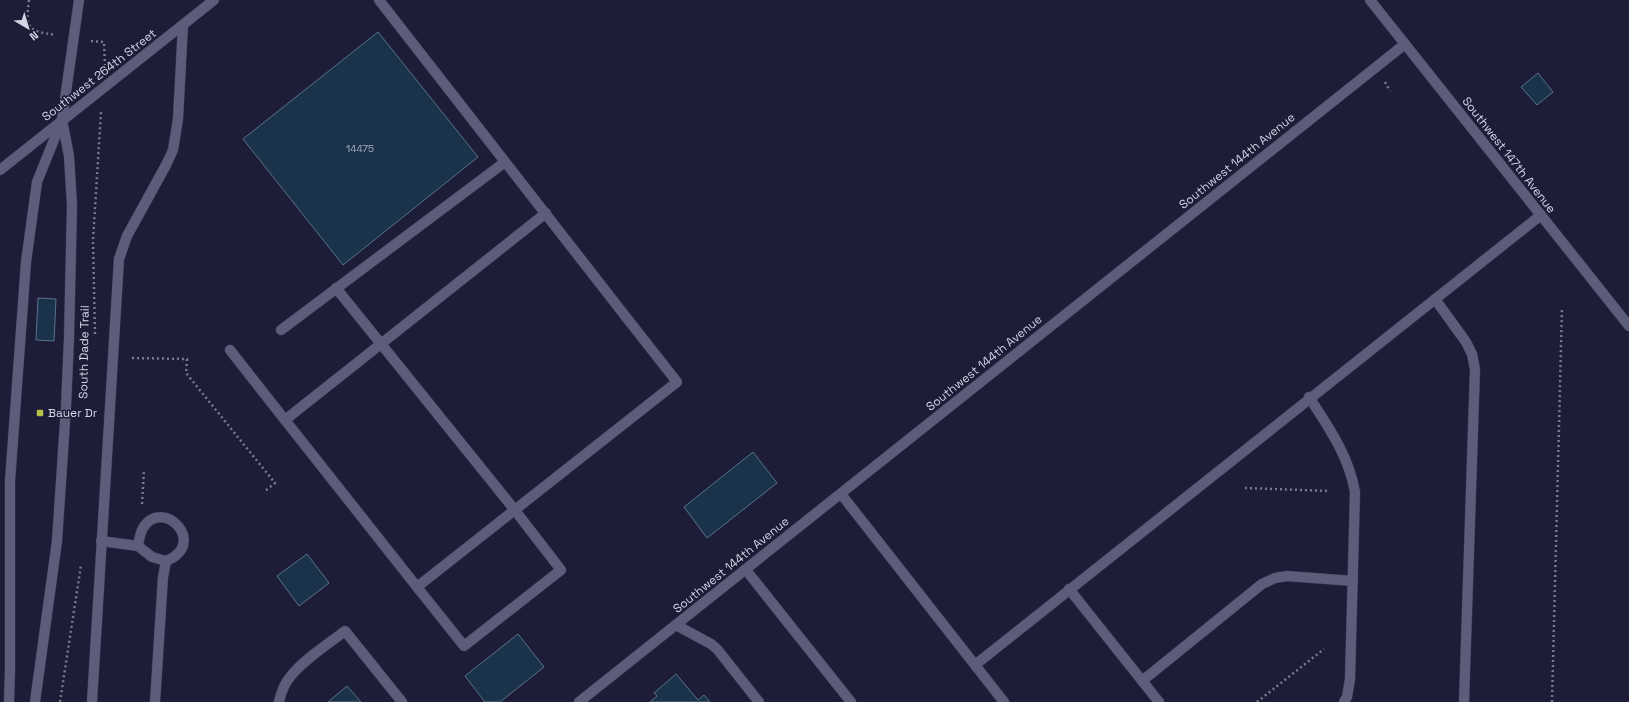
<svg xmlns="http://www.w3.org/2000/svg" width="1629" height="702" viewBox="0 0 1629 702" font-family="'Space Grotesk',sans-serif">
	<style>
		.building { fill: #1b334a; stroke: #5a728b }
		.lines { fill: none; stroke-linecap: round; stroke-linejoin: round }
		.service-casing { stroke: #39384d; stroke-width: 11 }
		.minor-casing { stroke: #39384d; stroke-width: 11 }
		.tertiary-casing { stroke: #39384d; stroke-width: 11 }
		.path { stroke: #797a8f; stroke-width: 2.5; stroke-dasharray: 2 3; stroke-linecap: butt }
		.service { stroke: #5c5d7b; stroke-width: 10 }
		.minor { stroke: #5c5d7b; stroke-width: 10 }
		.tertiary { stroke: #5c5d7b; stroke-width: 10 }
		.poi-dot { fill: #b8c147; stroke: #1d1d37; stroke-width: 1.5 }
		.labels { text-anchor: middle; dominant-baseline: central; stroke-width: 3; stroke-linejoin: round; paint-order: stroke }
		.number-label { font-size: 10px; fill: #a6acbf }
		.street-label { font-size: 12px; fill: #d4d5e6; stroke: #1d1d37 }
		.poi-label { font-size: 12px; fill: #d4d5e6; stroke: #1d1d37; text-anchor: start }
	</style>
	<rect width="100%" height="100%" fill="#1d1d37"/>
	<g class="building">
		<path d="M378 32 478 157 343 265 243 139Z"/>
		<path d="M1538 73 1553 92 1537 105 1521 87Z"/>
		<path d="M38 298 56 299 54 341 36 340Z"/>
		<path d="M753 452 777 483 707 538 684 507Z"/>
		<path d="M307 554 329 583 299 606 277 576Z"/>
		<path d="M518 634 544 667 500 702H485L465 676Z"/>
		<path d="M676 674 698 700 704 695 710 702H650L657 696 654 693Z"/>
		<path d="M347 686 361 702H328Z"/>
	</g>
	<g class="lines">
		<defs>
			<g id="service">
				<path d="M379 0C478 127 577 255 677 382L417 587 285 420 546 213"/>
				<path d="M336 288 514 509 561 570 464 646 417 587"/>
				<path d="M281 330 505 162"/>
				<path d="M230 350 285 420"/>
				<path d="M101 541 138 546 152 557 166 561C209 544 163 496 143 528 140 533 139 540 138 546"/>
				<path d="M676 625 711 644 717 649 759 702"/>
				<path d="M9 702 10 671V481L26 262 37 182 62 120 79 0"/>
				<path d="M35 702 57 541 66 407 69 338 72 205 69 156 62 120"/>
				<path d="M92 702 119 259 127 236 166 165 173 150 178 119 183 25"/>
				<path d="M155 702 163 577 166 561"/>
				<path d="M279 702C281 693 284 684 290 677 302 661 328 644 345 631L402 702"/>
			</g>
			<g id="minor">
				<path d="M1435 299 1466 342 1472 354 1475 369 1464 702"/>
				<path d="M1309 397C1329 428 1349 456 1355 492L1350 679 1347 697 1344 702"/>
				<path d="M841 494 1004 702"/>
				<path d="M746 570 851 702"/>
				<path d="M1069 589 1159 702"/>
				<path d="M975 665 1541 215"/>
				<path d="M1142 681 1262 584 1275 578 1287 576 1353 581"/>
				<path d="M579 702 1405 44"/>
			</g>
			<g id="tertiary">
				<path d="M1370 0 1629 326"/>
				<path d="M0 170 214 0"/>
			</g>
		</defs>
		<use href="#service" class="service-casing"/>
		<use href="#minor" class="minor-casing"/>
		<use href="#tertiary" class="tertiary-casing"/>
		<g class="path">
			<path d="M29 0C25 29 28 31 56 35"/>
			<path d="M91 41 104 42 105 65"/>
			<path d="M1385 82 1390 91"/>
			<path d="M95 334 93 240 101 112"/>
			<path d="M132 358 187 359 186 373 275 483 265 491"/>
			<path d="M1245 488 1329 491"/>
			<path d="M142 504 144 470"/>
			<path d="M60 702 81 565"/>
			<path d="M1257 702 1324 649"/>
			<path d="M1552 702 1562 308"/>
		</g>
		<use href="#service" class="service"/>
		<use href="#minor" class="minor"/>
		<use href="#tertiary" class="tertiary"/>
	</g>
	<rect class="poi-dot" x="36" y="409" width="8" height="8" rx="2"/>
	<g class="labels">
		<g class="number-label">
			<text x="360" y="148">14475</text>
		</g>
		<g class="street-label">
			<text transform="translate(99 75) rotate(-38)">Southwest 264th Street</text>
			<text transform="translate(1509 155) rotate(52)">Southwest 147th Avenue</text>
			<text transform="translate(1237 161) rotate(-39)">Southwest 144th Avenue</text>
			<text transform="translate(84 352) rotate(-89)">South Dade Trail</text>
			<text transform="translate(984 363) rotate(-39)">Southwest 144th Avenue</text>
			<text transform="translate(731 565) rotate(-39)">Southwest 144th Avenue</text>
		</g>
		<g class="poi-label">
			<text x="48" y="413">Bauer Dr</text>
		</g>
	</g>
	<g transform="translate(28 28) rotate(142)" stroke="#1d1d37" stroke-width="3" paint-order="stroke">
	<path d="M0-3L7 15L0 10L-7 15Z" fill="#d4d5e6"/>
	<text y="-6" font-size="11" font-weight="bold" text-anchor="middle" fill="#d4d5e6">N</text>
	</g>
</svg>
